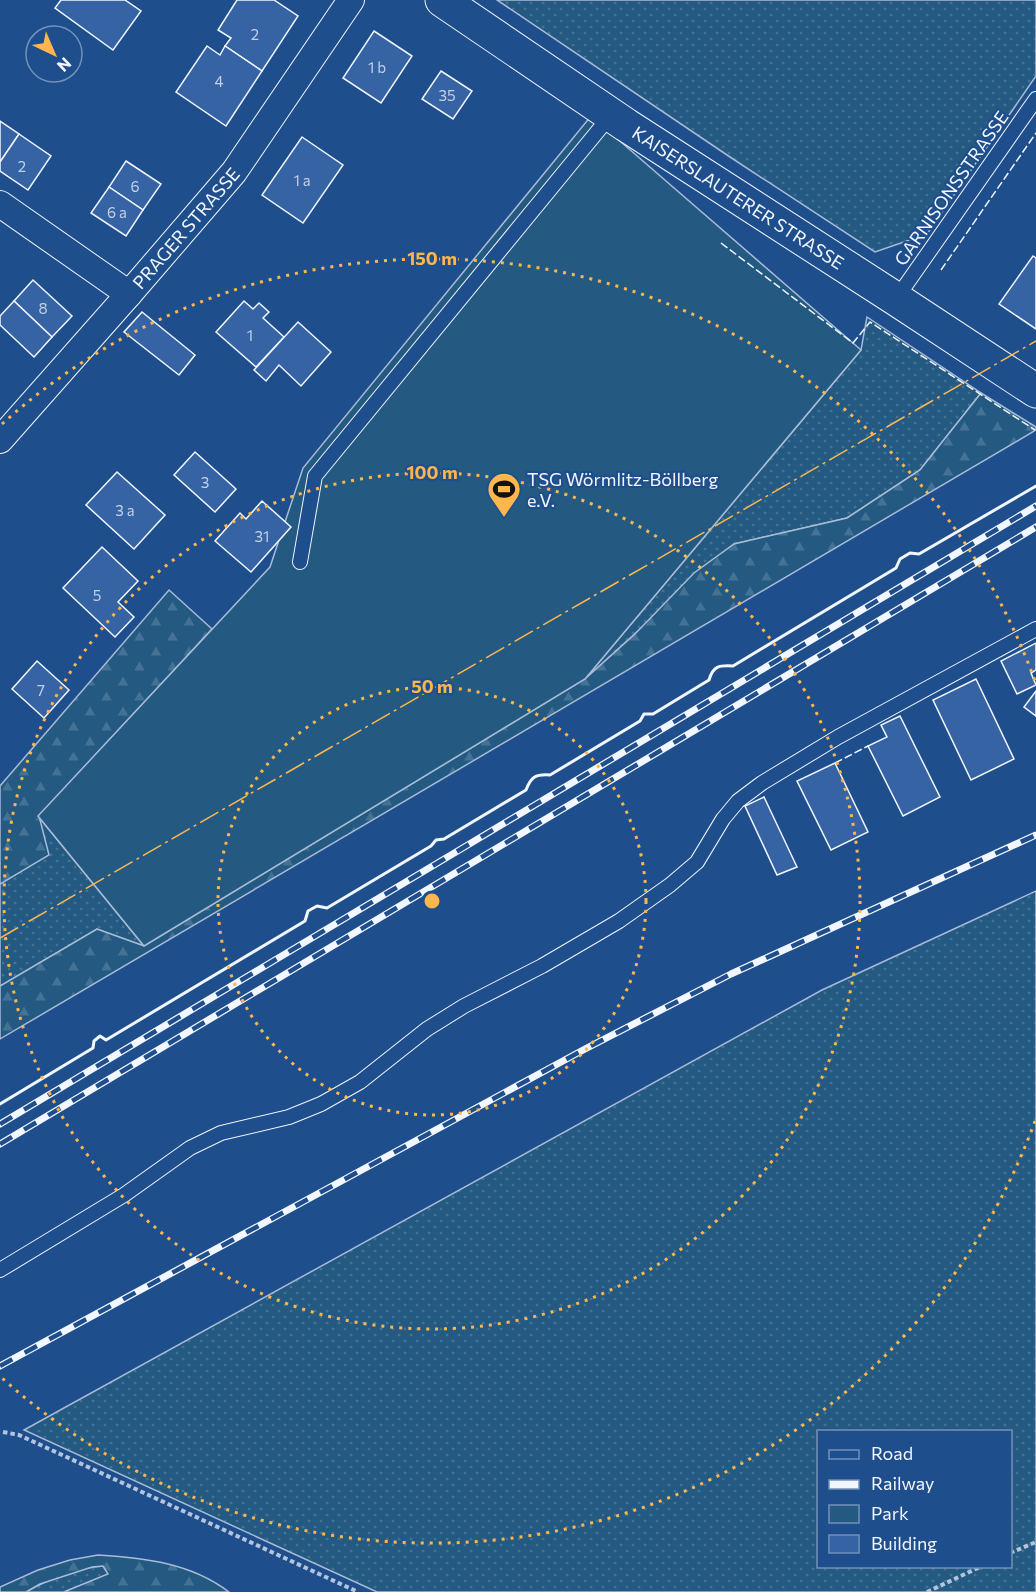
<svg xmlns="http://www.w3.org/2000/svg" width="1036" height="1592" viewBox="0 0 1036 1592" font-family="Commissioner,sans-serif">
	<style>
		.green { fill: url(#green-dots); stroke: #a8bbd7; stroke-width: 1.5; fill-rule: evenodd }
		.forest { fill: url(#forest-firs); stroke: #a8bbd7; stroke-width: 1.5 }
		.pitch { fill: #245a82; stroke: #a8bbd7; stroke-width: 1.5 }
		.building { fill: #3563a3; stroke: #f2f6ff; stroke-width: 1.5 }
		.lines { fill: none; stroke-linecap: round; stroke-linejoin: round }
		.lane-casing { stroke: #f2f6ff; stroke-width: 16 }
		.street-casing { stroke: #f2f6ff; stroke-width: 28 }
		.secondary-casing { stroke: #f2f6ff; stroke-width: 35 }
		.path { stroke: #b3c4dc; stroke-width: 4; stroke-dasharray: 4.5 3; stroke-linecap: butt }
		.lane { stroke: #1f4e8c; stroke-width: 14 }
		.street { stroke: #1f4e8c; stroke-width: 26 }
		.secondary { stroke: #1f4e8c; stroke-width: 33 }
		.rail-casing { stroke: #f2f6ff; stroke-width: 7 }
		.rail { stroke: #1f4e8c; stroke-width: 4.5; stroke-dasharray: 14; stroke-linecap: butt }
		.fence { stroke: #f2f6ff; stroke-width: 1.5; stroke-dasharray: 8 3; stroke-linecap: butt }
		.wall { stroke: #f2f6ff; stroke-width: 3 }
		.power { stroke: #ffb74d; stroke-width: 1.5; stroke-dasharray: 21 4.5 3 4.5; stroke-linecap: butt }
		.ring { fill: none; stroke: #ffb74d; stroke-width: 3; stroke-dasharray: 3 6 }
		.labels { text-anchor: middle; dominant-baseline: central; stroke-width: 4.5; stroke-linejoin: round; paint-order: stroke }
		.number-label { font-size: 15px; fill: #c3d1e8 }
		.street-label { font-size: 18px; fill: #f2f6ff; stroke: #1f4e8c }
		.poi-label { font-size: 18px; fill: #f2f6ff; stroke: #1f4e8c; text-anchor: start }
		.centre { fill: #ffb74d; stroke: #1f4e8c; stroke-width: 3 }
		.ring-label { font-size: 18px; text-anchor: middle; font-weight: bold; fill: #ffb74d; stroke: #1f4e8c; stroke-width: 4.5; stroke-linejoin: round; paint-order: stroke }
	</style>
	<defs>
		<pattern id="green-dots" width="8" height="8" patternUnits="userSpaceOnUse" patternTransform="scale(1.5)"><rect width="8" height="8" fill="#245a82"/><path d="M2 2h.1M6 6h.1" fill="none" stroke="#447295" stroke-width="1.8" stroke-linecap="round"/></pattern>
		<pattern id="forest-firs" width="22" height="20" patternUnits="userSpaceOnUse" patternTransform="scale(1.5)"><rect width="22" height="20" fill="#245a82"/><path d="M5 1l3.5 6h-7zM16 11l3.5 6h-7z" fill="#447295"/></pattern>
	</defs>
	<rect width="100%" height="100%" fill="#1f4e8c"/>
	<g class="green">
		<path d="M497 0H1036V76L927 234 875 252 730 157Z"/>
		<path d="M867 317 981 393 920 470 847 518 734 544 585 679 861 350Z"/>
		<path d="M38 816 144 946 97 929 0 986V884L48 855Z"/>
		<path d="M1036 891V1592H377L24 1430 822 990ZM818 1432H1010V1566H818Z"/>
		<path d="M104 1566 109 1574 64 1592H26C47 1580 79 1567 104 1566Z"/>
	</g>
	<g class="forest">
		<path d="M981 393 1036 427V430L0 1039V986L97 929 144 946 585 679 635 634 694 573 734 544 847 518 920 470Z"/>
		<path d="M169 590 212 629 39 816 49 855 0 884V786Z"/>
		<path d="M98 1555C145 1558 191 1563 229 1592H64L108 1574 103 1566 92 1567 40 1584 26 1592H0V1587L38 1570 70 1560Z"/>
	</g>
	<path class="pitch" d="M591 116 861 350 585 679 144 946 38 816 270 567 303 468Z"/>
	<g class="building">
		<path d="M61 0H125L141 11 113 50 55 8Z"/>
		<path d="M237 0H274L298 16 262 71 225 46 231 38 218 30Z"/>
		<path d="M374 31 412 56 381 103 343 78Z"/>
		<path d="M207 46 220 55 225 46 262 71 226 126 176 92Z"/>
		<path d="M441 71 472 91 453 119 422 99Z"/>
		<path d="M0 121 19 134 0 162Z"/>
		<path d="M19 134 51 156 28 190 0 171V162Z"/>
		<path d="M302 137 343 165 303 223 262 195Z"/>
		<path d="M126 161 161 184 143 210 109 187Z"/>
		<path d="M109 187 143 210 126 236 91 213Z"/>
		<path d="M1033 256 1036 258V329L999 304Z"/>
		<path d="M33 280 72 316 52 337 14 301Z"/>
		<path d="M14 301 52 337 34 357 0 325V316Z"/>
		<path d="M244 301 253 309 259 303 269 312 263 318 284 337 256 367 216 332Z"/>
		<path d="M142 312 195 355 179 375 124 332Z"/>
		<path d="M298 322 331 352 301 386 279 365 266 381 254 370Z"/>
		<path d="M195 452 236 489 215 512 174 475Z"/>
		<path d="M117 472 165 515 134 549 86 505Z"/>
		<path d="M262 501 291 527 251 572 215 541 240 513 246 519Z"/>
		<path d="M102 547 138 581 118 602 134 617 115 637 63 588Z"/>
		<path d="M1036 643V670L1031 673 1036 685 1017 694 1001 661Z"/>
		<path d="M37 661 69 690 44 718 12 689Z"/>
		<path d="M976 679 1014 759 971 780 933 700Z"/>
		<path d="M1036 691V716L1024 707Z"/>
		<path d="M900 716 940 797 903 816 868 746 887 737 881 725Z"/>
		<path d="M835 763 868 832 831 850 797 781Z"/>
		<path d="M764 797 797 867 777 875 745 806Z"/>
	</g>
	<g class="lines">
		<defs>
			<g id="lane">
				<path d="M896 299 1036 99"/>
				<path d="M300 562 315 476 611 115"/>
				<path d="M0 1270 124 1195 190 1148 221 1133 289 1117 321 1104 360 1082 427 1029 464 1006 542 966 619 921 670 885 697 862 723 819 738 801 762 783 838 737 1036 629"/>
			</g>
			<g id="street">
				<path d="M0 204 129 294"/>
				<path id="s1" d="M0 440 129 294 234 172 351 0"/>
			</g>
			<g id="secondary">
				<path id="s2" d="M442 0 626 125 896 299 1036 391"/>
			</g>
		</defs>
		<use href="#lane" class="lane-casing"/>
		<use href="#street" class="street-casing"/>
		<use href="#secondary" class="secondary-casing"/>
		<g class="path">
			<path d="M3 1432 19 1435 358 1592"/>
			<path d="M1010 1553 1036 1542"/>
			<path d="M927 1592 982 1566"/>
		</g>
		<use href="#lane" class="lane"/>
		<use href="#street" class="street"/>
		<use href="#secondary" class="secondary"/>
		<defs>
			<g id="rail">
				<path d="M0 1124 1036 506"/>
				<path d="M0 1144 1036 527"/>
				<path d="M0 1366 585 1049 731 974 1036 835"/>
			</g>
		</defs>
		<use href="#rail" class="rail-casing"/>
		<use href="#rail" class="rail"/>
		<g class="fence">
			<path d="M721 243 853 343 870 322 1035 430"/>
			<path d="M941 270 1036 133"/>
			<path d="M835 763 868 746"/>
		</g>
		<path class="wall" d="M0 1104 93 1048 94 1041 100 1036 106 1040 305 921 308 911 317 906 327 908 431 846 436 840 444 839 526 790C531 777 535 774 550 775L640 721 644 714H653L709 680C713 666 719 665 733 666L896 568 900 559 910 553 919 554 1036 486"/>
		<path class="power" d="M0 938 1036 341"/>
	</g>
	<g class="ring">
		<circle cx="432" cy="901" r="214"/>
		<circle cx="432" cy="901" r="428"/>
		<path d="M1035 1121A642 642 0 0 1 2 1378M2 424A642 642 0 0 1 1035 681"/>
	</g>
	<defs>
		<symbol id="stadium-pin" viewBox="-11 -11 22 30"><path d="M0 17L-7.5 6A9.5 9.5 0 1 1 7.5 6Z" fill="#ffb74d" stroke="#1f4e8c"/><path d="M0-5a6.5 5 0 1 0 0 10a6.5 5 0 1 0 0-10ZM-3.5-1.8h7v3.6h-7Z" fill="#111"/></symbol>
	</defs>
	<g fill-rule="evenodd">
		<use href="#stadium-pin" x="485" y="470" width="38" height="52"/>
	</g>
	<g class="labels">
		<g class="number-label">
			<text x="255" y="34">2</text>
			<text x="377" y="67">1 b</text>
			<text x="219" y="81">4</text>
			<text x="447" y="95">35</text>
			<text x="22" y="166">2</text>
			<text x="302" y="180">1 a</text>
			<text x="135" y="186">6</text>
			<text x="117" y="212">6 a</text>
			<text x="43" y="308">8</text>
			<text x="250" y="335">1</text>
			<text x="205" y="482">3</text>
			<text x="125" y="510">3 a</text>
			<text x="262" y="536">31</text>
			<text x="97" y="595">5</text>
			<text x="41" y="690">7</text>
		</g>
		<g class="street-label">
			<text transform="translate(951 188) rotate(-55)">GARNISONSSTRASSE</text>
			<text stroke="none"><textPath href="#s2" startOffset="356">KAISERSLAUTERER STRASSE</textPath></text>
			<text stroke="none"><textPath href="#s1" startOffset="282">PRAGER STRASSE</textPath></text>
		</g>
		<g class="poi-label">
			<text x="527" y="479">TSG Wörmlitz-Böllberg<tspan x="527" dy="21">e.V.</tspan></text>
		</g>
	</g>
	<circle cx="432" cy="901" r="9" class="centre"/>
	<g class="ring-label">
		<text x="432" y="265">150 m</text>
		<text x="432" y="479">100 m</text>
		<text x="432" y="693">50 m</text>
	</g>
	<rect x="817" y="1430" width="195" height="138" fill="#1f4e8c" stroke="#7391ba" stroke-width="1.5"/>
	<rect x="829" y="1450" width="30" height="9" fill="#1f4e8c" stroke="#7391ba" stroke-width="1.5"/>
	<text x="871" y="1460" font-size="18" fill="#f2f6ff">Road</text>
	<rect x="829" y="1480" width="30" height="9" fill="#f2f6ff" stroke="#7391ba" stroke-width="1.5"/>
	<text x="871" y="1490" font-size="18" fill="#f2f6ff">Railway</text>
	<rect x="829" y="1505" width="30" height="18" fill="#245a82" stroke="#7391ba" stroke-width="1.5"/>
	<text x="871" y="1520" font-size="18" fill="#f2f6ff">Park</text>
	<rect x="829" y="1535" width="30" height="18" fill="#3563a3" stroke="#7391ba" stroke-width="1.5"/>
	<text x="871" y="1550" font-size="18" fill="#f2f6ff">Building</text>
	<g transform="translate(54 54) rotate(136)"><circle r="28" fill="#1f4e8c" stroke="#7391ba" stroke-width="1.5"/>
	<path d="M0-4.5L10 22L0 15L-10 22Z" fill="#ffb74d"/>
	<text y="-9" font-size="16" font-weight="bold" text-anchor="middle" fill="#f2f6ff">N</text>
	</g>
</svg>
